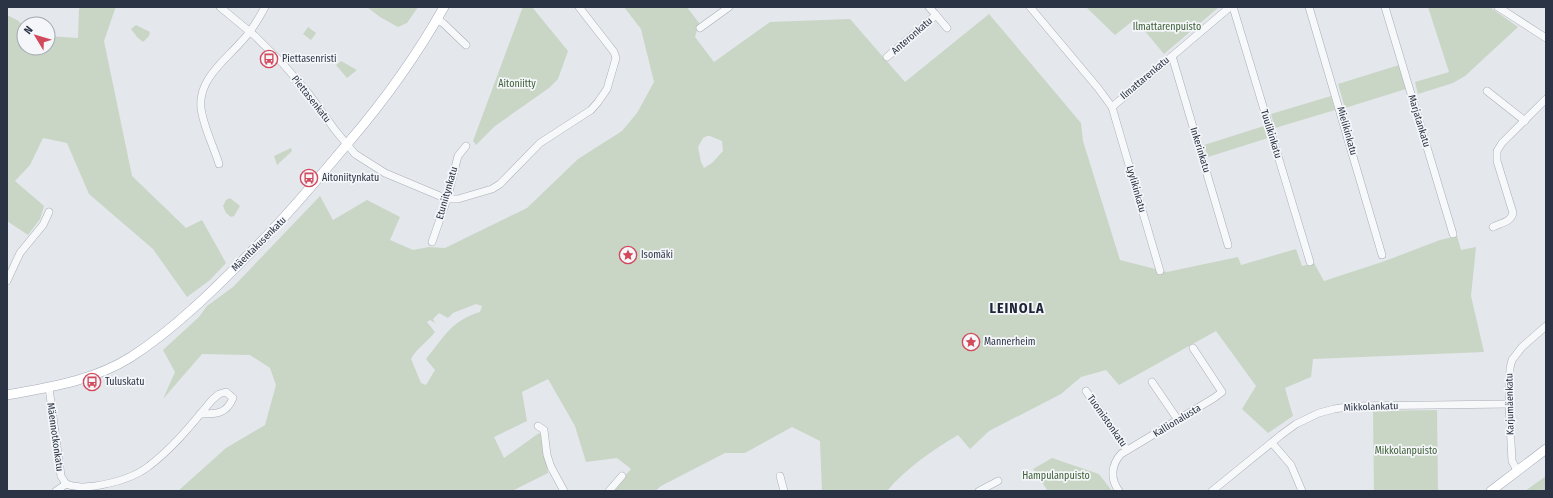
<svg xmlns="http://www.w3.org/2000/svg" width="1553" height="498" viewBox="0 0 1553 498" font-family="'Fira Sans Condensed',sans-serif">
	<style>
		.green { fill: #c9d6c5; fill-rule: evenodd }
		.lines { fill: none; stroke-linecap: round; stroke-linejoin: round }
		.minor-casing { stroke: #a9aeb7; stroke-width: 8 }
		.major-casing { stroke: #a3abb8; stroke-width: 10 }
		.minor { stroke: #f7f8fa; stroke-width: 7 }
		.major { stroke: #fff; stroke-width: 9 }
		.labels { text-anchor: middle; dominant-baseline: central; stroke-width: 3.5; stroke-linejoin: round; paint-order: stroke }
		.park-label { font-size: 10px; fill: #3f6138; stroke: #f4f6f9 }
		.street-label { font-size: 10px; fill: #2b3445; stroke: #f4f6f9 }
		.poi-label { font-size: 10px; fill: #2b3445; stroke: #f4f6f9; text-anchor: start }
		.district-label { font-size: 14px; font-weight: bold; letter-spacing: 1px; fill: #1d2536; stroke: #f4f6f9 }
	</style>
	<rect width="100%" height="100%" fill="#e4e7ec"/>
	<g class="green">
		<path d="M81 7H117L115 9 104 41 132 176 186 228 202 220 226 263 210 280 187 297 153 249 89 194 67 143 43 138 30 165 15 181 44 206 40 219 28 235 7 221V15L17 20 24 26V48H48V36L78 38 79 9Z"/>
		<path d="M367 7H418L407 23 398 27 380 17Z"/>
		<path d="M524 7H532L568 51 558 79 549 88 495 126 476 145 473 141 522 9Z"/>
		<path d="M624 7H687L699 23 695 37 714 62 770 22 850 19 905 82 989 14 1081 123 1083 141 1120 260 1167 272 1238 257 1241 265 1296 249 1302 266 1314 263 1324 281 1385 261 1440 240 1457 236 1461 250 1476 247 1471 296 1484 352 1313 359 1311 377 1285 388 1293 416 1268 433 1242 409 1256 386 1216 331 1119 385 1106 370 1081 377 1061 394 989 431 970 449 958 435C933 450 906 468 887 491H822L820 441 792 427 745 453H725L661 486 655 491H612L631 469 617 458 586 462 575 426 548 379 522 392 527 421 494 437 504 458 539 433 542 436 548 473 512 491H178L226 448 265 425 276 385 270 368 250 355 202 354 163 399 175 372 163 350 199 317 207 306 233 287 320 196 333 220 367 200 400 217 390 240 413 250 429 247 445 248 527 208 578 159 622 131 637 113 654 82 641 29ZM707 136H710L722 141 723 151 712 163 704 168 701 162 698 147 703 138ZM476 304 482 306 480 312C452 320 444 337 426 359L435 370 426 385 421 383 411 359C417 348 427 342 435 332L427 322 430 320 435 323 433 319 439 313 448 318 453 313Z"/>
		<path d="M1086 7H1219L1164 54 1135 19 1115 35Z"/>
		<path d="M1428 7H1490L1518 27 1465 76 1453 83 1418 94 1415 82 1449 72Z"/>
		<path d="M136 25 150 32 149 36 143 42 137 37 131 29Z"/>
		<path d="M308 27 316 33 311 40 303 34Z"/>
		<path d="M341 61 357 70 347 78 336 65Z"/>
		<path d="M1399 65 1406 89 1345 108 1338 84Z"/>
		<path d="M1331 96 1335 110 1275 128 1271 114Z"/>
		<path d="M1264 126 1268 138 1208 157 1204 145Z"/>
		<path d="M291 148 292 151 277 165 274 156Z"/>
		<path d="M230 198 240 206 234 216 231 217 226 213 223 206 226 200Z"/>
		<path d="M1437 410 1438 491H1374L1373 411Z"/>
		<path d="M1052 458 1099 474 1112 491H1048L1033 469Z"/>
		<path d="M1546 476V491H1525Z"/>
	</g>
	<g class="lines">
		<defs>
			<g id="minor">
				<path d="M220 7 255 36 284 65 309 94 335 130 355 154 385 173 447 199H458L492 189 500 184 540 143 591 110 598 102 607 89 616 58 614 52 579 7"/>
				<path d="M1030 7 1098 88 1112 107 1160 271"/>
				<path d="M1233 7 1310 262"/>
				<path d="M1309 7 1382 255"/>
				<path d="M1385 7 1453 234"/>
				<path d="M1498 7 1546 38"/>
				<path d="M936 15 947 28"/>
				<path d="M437 19 443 23 466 45"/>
				<path d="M700 28 729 7"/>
				<path d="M1172 56 1228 245"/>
				<path d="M887 57 936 15 929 7"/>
				<path d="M1487 91 1525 121"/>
				<path d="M1112 107 1230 7"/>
				<path d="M219 164C214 147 203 126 201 108 198 80 224 61 241 42 251 32 258 20 265 7"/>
				<path d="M1493 227C1501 223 1511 222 1513 213L1497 161V151L1502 143 1546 99"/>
				<path d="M432 242 447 199 458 156 466 146"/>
				<path d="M7 281 20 253 43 225 49 212"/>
				<path d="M1152 382 1178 420"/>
				<path d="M49 388 61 476 66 484"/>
				<path d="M1086 391 1127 450"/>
				<path d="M538 426 544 430 547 455 551 467 564 491"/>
				<path d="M1272 443 1291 465 1302 491"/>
				<path d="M1517 470 1512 461 1509 404 1510 368 1512 360 1522 347 1546 326"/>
				<path d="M780 476 784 491"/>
				<path d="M56 491 66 484C76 488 84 487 95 486 114 483 134 478 149 466 173 448 193 423 212 400L219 394 226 392 233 398C226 415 215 414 200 414"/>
				<path d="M609 491 622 476"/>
				<path d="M979 491 998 481"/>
				<path d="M1119 491C1110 479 1111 465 1121 454L1214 398 1222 392 1193 348"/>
				<path d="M1212 491 1281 435 1296 424 1319 413 1334 409 1354 406 1509 404"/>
			</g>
			<g id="major">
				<path d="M7 395C50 387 93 381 131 357 173 330 214 290 249 254 285 218 316 181 348 143 384 101 417 55 444 7"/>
				<path d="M1491 491 1546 449"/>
			</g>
		</defs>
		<use href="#minor" class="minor-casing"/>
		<use href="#major" class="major-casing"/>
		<use href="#minor" class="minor"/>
		<use href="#major" class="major"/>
	</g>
	<defs>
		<symbol id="bus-ring" viewBox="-11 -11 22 22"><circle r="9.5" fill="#f4f6f9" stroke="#d1495b" stroke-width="1.5"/><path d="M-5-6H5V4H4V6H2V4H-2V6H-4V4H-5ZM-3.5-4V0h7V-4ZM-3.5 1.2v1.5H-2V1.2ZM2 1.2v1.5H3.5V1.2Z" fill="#d1495b"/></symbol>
		<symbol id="sight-ring" viewBox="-11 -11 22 22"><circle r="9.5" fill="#f4f6f9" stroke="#d1495b" stroke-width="1.5"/><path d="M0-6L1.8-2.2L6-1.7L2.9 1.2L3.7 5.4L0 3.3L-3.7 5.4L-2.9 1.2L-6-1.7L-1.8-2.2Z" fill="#d1495b"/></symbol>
	</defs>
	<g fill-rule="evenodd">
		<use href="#bus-ring" x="259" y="49" width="20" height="20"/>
		<use href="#bus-ring" x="299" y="168" width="20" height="20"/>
		<use href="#sight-ring" x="618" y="245" width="20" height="20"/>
		<use href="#sight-ring" x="961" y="332" width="20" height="20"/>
		<use href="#bus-ring" x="82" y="372" width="20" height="20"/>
	</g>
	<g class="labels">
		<g class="park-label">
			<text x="1167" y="27">Ilmattarenpuisto</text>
			<text x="517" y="84">Aitoniitty</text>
			<text x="1406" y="451">Mikkolanpuisto</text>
			<text x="1056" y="476">Hampulanpuisto</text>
		</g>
		<g class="street-label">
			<text transform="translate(912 36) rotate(-41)">Anteronkatu</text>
			<text transform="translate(1145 78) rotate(-40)">Ilmattarenkatu</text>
			<text transform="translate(311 99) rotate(52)">Piettasenkatu</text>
			<text transform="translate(1419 121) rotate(73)">Marjatankatu</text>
			<text transform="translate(1347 131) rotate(74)">Mielikinkatu</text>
			<text transform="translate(1271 134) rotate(73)">Tuulikinkatu</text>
			<text transform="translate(1200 150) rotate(73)">Inkerinkatu</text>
			<text transform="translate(1136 189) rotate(74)">Lyylikinkatu</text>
			<text transform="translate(447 193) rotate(-74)">Etuniitynkatu</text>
			<text transform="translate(259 244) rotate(-45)">Mäentakusenkatu</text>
			<text transform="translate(1510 404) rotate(-91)">Karjumäenkatu</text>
			<text transform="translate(1371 407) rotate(-2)">Mikkolankatu</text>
			<text transform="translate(1107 421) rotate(55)">Tuomistonkatu</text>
			<text transform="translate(1177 421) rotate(-31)">Kallionalusta</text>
			<text transform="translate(55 437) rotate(82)">Mäennotkonkatu</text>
		</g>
		<g class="poi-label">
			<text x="282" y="59">Piettasenristi</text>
			<text x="322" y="178">Aitoniitynkatu</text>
			<text x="641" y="255">Isomäki</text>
			<text x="984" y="342">Mannerheim</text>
			<text x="105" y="382">Tuluskatu</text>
		</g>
		<g class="district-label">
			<text x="1017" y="308">LEINOLA</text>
		</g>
	</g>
	<rect width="1553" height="498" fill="none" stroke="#2b3445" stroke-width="16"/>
	<g transform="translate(36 36) rotate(308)"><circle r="19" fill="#f4f6f9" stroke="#a4a8b1"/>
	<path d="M0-3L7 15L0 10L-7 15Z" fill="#d1495b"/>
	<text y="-6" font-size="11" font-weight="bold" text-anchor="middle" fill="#2b3445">N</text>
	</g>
</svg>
